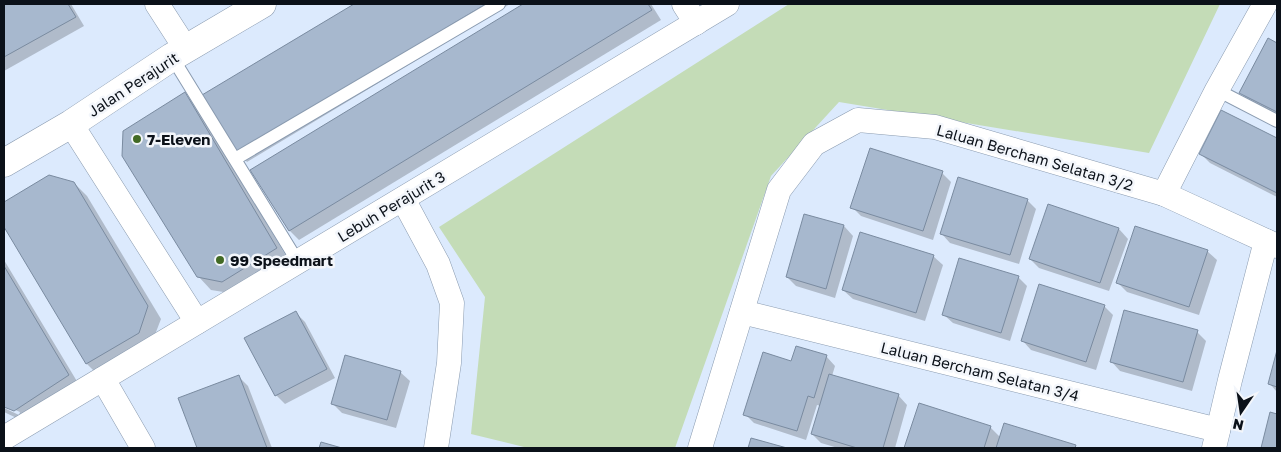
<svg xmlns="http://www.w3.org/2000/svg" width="1281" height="452" viewBox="0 0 1281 452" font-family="'Golos Text',sans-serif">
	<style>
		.green { fill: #c4dcb7 }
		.shadow { fill: #0003 }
		.building { fill: #a7b8ce; stroke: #7a8ba0 }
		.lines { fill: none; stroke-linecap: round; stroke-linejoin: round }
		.service-casing { stroke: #8a9bb0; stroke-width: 14 }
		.minor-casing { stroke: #8a9bb0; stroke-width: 25 }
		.tertiary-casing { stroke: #8a9bb0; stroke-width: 29 }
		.service { stroke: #fff; stroke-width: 12 }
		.minor { stroke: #fff; stroke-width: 24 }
		.tertiary { stroke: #fff; stroke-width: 28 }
		.poi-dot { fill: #426a25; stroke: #f3f6fb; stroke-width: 2 }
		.labels { text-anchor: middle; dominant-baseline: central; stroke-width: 5; stroke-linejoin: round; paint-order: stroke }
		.street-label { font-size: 15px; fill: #0b1119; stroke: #f3f6fb }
		.poi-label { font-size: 15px; font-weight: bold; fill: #0b1119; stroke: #f3f6fb; text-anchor: start }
	</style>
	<rect width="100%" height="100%" fill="#dceafd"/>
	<path class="green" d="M789 4H1220L1149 153 839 102 771 176 675 448H528L471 434 485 297 439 227Z"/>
	<g class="shadow">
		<path d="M4 4H71L84 26 4 71Z"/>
		<path d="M356 4H510L247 162 238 152 204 95Z"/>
		<path d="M526 4H651L661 20 299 240 290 231 252 170Z"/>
		<path d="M1268 39 1277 44V116L1250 102 1240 92Z"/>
		<path d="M185 94 197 107 289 261 236 294 211 290 198 276Z"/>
		<path d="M1222 112 1277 139V197L1210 163 1201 154Z"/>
		<path d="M942 173 951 182 933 240 861 216 852 207Z"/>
		<path d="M49 177 74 183 87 196 161 319 151 345 99 376 87 364 4 225V203Z"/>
		<path d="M1027 200 1036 209 1019 264 950 243 941 233Z"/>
		<path d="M1049 205 1119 229 1128 239 1109 291 1039 268 1030 259Z"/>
		<path d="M844 226 853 236 835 298 796 286 787 277Z"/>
		<path d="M1207 251 1217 260 1199 315 1127 292 1118 283Z"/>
		<path d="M933 256 943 265 925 321 853 299 843 290Z"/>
		<path d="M4 260 81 388 27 423 4 412V408L19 415 20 412 4 405Z"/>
		<path d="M1018 277 1027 286 1010 341 953 323 943 314Z"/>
		<path d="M1104 306 1113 315 1096 370 1031 350 1022 340Z"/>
		<path d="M295 312 305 322 335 378 285 404 276 395Z"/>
		<path d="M1197 332 1206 341 1192 391 1120 371 1111 361Z"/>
		<path d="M1277 355V392L1270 384Z"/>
		<path d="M826 356 835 366 832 376 898 395 907 405 895 448H838L821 443 812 434 821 406 817 405 806 440 754 423 745 414 792 363Z"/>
		<path d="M400 372 410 381 396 428 342 413 333 404Z"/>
		<path d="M239 377 248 386 272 448H198L179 399Z"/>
		<path d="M920 404 990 427 1000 437 1075 446 1077 448H905Z"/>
	</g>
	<g class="building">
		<path d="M4 4H68L76 17 4 57Z"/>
		<path d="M354 4H486L237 153 202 95Z"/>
		<path d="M523 4H648L652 10 289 231 250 170Z"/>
		<path d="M1268 38 1277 43V112L1239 93Z"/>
		<path d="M185 92 277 248 222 282 197 277 122 156 123 131Z"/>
		<path d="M1221 110 1277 138V193L1199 154Z"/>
		<path d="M870 148 943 171 923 231 850 208Z"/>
		<path d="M49 175 74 182 148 306 139 333 86 364 4 227V202Z"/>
		<path d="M958 177 1028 199 1010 255 940 234Z"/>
		<path d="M1048 204 1119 228 1100 283 1029 259Z"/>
		<path d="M804 214 844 225 826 289 786 277Z"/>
		<path d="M1135 226 1208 250 1189 307 1116 283Z"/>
		<path d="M860 232 934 255 916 313 842 290Z"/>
		<path d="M959 258 1019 276 1001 333 942 315Z"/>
		<path d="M4 266 69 375 14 411 4 407Z"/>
		<path d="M1039 284 1105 305 1086 362 1021 341Z"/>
		<path d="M1124 310 1198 330 1183 382 1110 362Z"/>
		<path d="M296 311 327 369 275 396 244 338Z"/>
		<path d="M796 346 827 355 814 398 808 396 797 431 743 415 763 352 791 361Z"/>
		<path d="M1277 350V387L1268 384Z"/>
		<path d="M345 355 401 371 387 420 331 404Z"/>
		<path d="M829 374 899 394 883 448H857L811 434Z"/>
		<path d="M239 375 267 448H197L178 398Z"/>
		<path d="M919 403 991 426 984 448H904Z"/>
		<path d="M1270 412 1277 414V448H1261Z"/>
		<path d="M1004 423 1076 445 1075 448H996Z"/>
		<path d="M751 438 787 448H748Z"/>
		<path d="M321 442 342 448H319Z"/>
	</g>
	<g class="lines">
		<defs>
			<g id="service">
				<path d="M172 57 298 262"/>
				<path d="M1217 90 1277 121"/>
				<path d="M235 159 499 4"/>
			</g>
			<g id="minor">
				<path d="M157 4 186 49"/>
				<path d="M684 4 696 23"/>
				<path d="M71 124 197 322"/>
				<path d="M1164 194 1217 90 1265 4"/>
				<path d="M403 199 438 264 452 303 449 363 436 448"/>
				<path d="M742 312 1218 430"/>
				<path d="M103 379 143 448"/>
				<path d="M4 438 727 4"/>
				<path d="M700 448 779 190 814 144 858 120 935 127 1164 194 1277 246"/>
				<path d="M1214 448 1230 380 1266 241"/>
			</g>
			<path id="tertiary" d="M4 163 71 124 172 57 262 4"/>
		</defs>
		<use href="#service" class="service-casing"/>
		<use href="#minor" class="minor-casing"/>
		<use href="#tertiary" class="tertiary-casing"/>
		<use href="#service" class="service"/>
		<use href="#minor" class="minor"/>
		<use href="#tertiary" class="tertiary"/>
	</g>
	<g class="poi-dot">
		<circle cx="137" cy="139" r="5"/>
		<circle cx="220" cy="260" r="5"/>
	</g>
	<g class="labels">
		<g class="street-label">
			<text transform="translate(133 84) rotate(-33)">Jalan Perajurit</text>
			<text transform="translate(1035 157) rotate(16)">Laluan Bercham Selatan 3/2</text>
			<text transform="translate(391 206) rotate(-31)">Lebuh Perajurit 3</text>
			<text transform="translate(980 371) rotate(14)">Laluan Bercham Selatan 3/4</text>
		</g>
		<g class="poi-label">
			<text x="147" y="139">7-Eleven</text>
			<text x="230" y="260">99 Speedmart</text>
		</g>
	</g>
	<rect width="1281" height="452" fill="none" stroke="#0b1119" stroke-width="10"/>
	<g transform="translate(1241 412) rotate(193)" stroke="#f3f6fb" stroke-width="4" paint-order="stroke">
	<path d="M0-4L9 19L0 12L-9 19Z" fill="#0b1119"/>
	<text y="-8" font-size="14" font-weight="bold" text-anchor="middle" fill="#0b1119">N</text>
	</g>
</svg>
